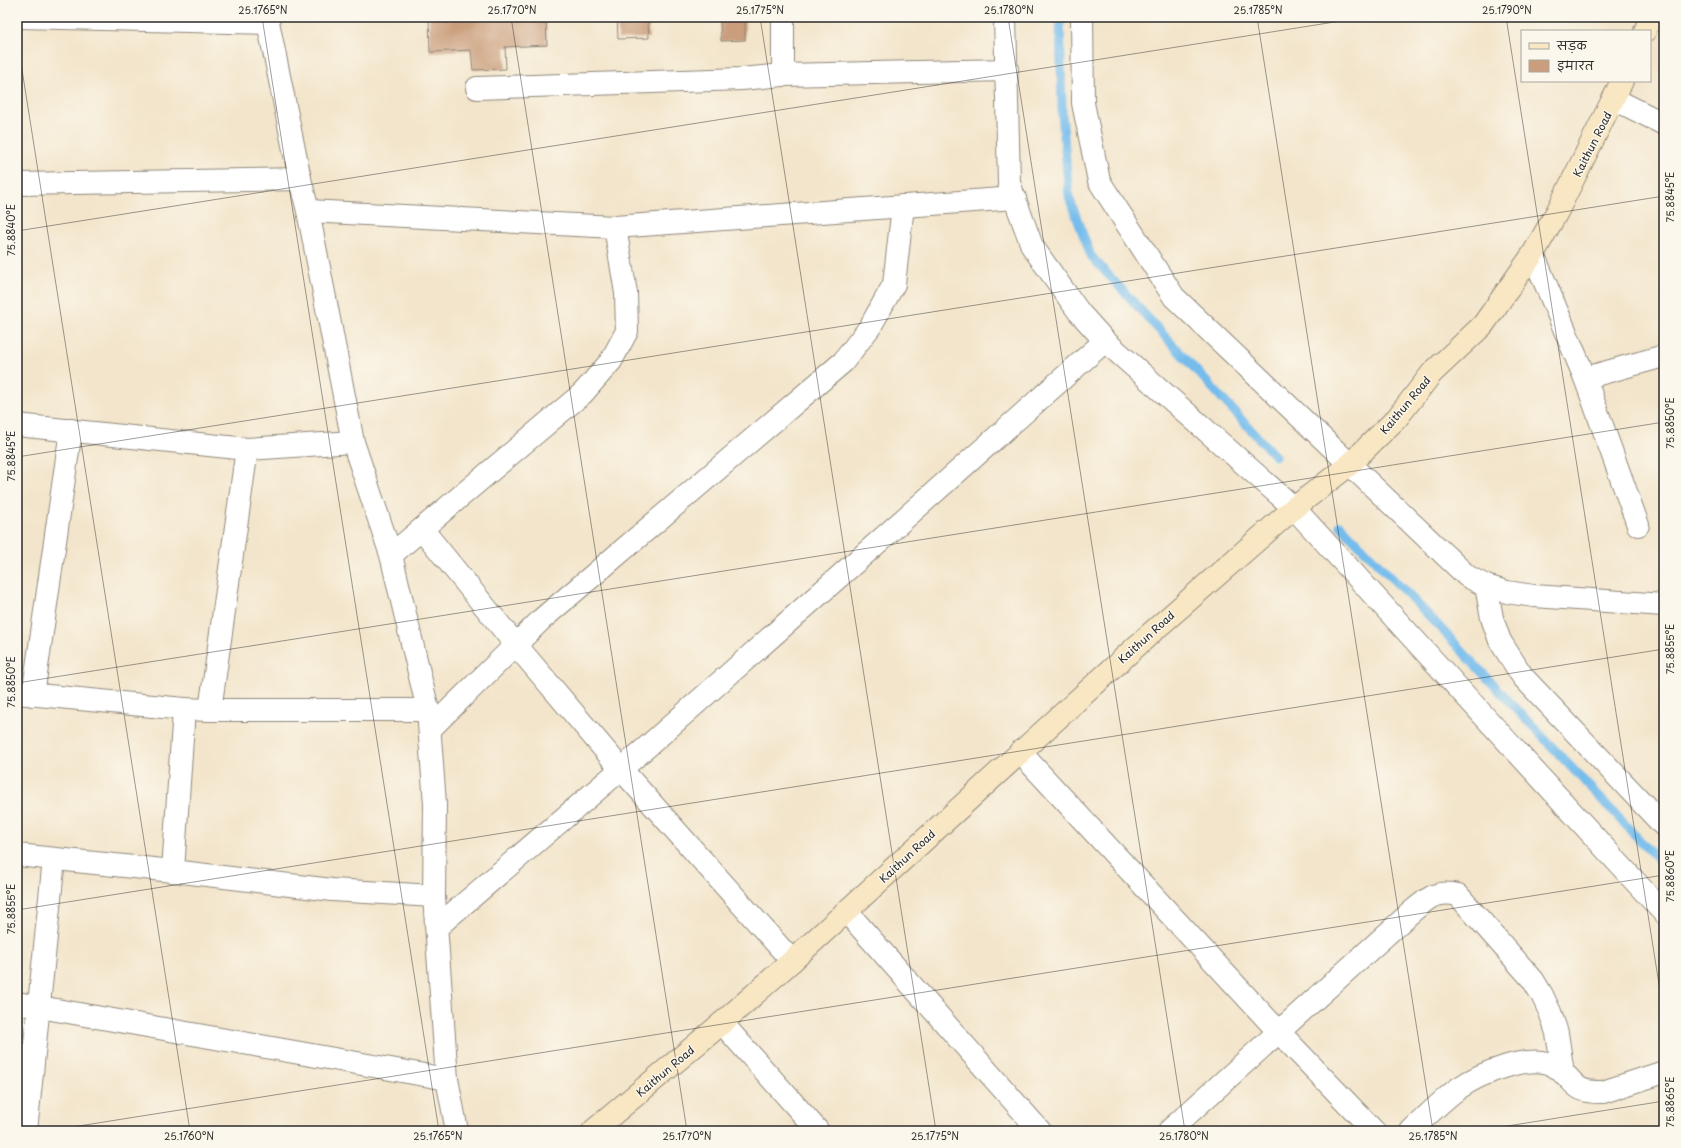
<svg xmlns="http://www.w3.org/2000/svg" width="1681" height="1148" viewBox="0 0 1681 1148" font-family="'Playpen Sans','Playpen Sans Deva',sans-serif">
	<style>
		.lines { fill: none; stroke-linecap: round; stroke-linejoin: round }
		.stream { stroke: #73bcec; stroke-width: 9 }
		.building { fill: #ca9e7c }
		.street-casing { stroke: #8f887b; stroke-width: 24 }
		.secondary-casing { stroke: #8f887b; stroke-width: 24 }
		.street { stroke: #fff; stroke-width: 22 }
		.secondary { stroke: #f9e7c3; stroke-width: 22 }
		.ticks { fill: none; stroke: #2b2b2b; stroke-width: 1; stroke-opacity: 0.45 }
		.labels { text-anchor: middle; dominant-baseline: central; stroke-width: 3; stroke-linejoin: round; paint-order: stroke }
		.street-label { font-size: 11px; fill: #2b2b2b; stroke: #fbf7ec }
		.neatline { fill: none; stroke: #2b2b2b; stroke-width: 1.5 }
		.ticks-label { font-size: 10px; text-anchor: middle; fill: #2b2b2b }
	</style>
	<rect width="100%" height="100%" fill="#fbf7ec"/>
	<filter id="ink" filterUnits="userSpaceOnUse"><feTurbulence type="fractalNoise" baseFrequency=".025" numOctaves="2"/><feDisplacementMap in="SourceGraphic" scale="8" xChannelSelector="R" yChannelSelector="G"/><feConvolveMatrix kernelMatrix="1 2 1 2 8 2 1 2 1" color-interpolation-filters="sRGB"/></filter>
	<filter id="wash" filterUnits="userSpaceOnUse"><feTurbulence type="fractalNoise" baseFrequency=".012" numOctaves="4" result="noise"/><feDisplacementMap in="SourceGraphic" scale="16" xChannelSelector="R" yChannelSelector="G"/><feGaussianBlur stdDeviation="0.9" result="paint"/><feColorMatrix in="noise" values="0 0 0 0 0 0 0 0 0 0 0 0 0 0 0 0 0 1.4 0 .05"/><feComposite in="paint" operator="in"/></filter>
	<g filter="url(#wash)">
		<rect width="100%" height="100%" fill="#f3e5cb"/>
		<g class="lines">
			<g class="stream">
				<path d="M1060 17 1062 113 1069 197 1091 256 1275 456"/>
				<path d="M1340 525 1431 618 1664 866"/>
			</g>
		</g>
		<g id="blocks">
			<g class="building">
				<path d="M429 17H546L547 45 505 47 506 69 473 70 471 50 430 52Z"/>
				<path d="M617 17H745V40L721 41 720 19 648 22 649 38 618 39Z"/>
			</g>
		</g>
	</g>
	<g filter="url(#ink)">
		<use href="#blocks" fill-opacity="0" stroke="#8f887b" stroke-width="1"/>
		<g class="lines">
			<defs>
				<g id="street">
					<path d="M19 17 268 23"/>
					<path d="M267 17 300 179 308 211 353 442 391 555 428 710 435 804 434 896 447 1079 457 1131"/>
					<path d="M783 17V75"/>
					<path d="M1005 17 1009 183 1032 246 1079 312 1105 341 1294 508 1664 913"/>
					<path d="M1082 17 1083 103 1099 181 1174 297 1467 576 1486 586 1507 592 1534 596 1664 605"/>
					<path d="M477 88 742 79 783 75 1007 70"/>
					<path d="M1614 99 1664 124"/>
					<path d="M17 184 300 179"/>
					<path d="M308 211 615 227 1015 198"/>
					<path d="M1533 254 1585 378 1638 525"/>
					<path d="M1585 378 1664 356"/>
					<path d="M17 425 247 449 353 442"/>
					<path d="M247 449 210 710H428"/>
					<path d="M422 529 516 645 621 769 792 961"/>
					<path d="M391 555 583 393 611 361 627 331 626 293 615 227"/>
					<path d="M1486 586 1492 618 1500 641 1523 677 1664 826"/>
					<path d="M17 693 184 709 210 710"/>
					<path d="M33 695 71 430"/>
					<path d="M430 729 542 619 843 362 870 327 894 284 903 206"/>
					<path d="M1020 752 1279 1032 1374 1131"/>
					<path d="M17 855 173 871 332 890 434 896"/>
					<path d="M173 871 184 709"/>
					<path d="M847 912 1040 1131"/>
					<path d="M437 927 648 746 1105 341"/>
					<path d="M17 1003 447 1079"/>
					<path d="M722 1023 818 1131"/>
					<path d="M26 1131 54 859"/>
					<path d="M1169 1131 1408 915C1425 901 1434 889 1458 895L1533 980 1542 995 1550 1012 1557 1033 1563 1073"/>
					<path d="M1411 1131C1427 1116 1442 1100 1459 1088 1479 1074 1532 1052 1554 1066 1577 1079 1569 1093 1603 1092L1664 1072"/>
				</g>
				<g id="secondary">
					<path d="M1645 31 1651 17"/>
					<path d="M593 1131 722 1023 792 961 1151 633 1294 508 1349 465 1397 418 1432 373 1483 325 1533 254 1557 212 1622 81"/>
				</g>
			</defs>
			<use href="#street" class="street-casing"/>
			<use href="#secondary" class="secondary-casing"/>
			<use href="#street" class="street"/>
			<use href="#secondary" class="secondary"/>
		</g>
	</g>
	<path class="ticks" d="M262 17 439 1131M511 17 687 1131M760 17 936 1131M1008 17 1185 1131M1257 17 1433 1131M1506 17 1664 1016M17 38 190 1131M17 231 1366 17M17 457 1664 196M17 683 1664 422M17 910 1664 649M47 1131 1664 875M1476 1131 1664 1101"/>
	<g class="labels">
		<g class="street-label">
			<text transform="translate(1592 144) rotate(-63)">Kaithun Road</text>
			<text transform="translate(1405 405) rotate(-50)">Kaithun Road</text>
			<text transform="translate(1146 637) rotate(-42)">Kaithun Road</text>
			<text transform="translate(907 856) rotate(-43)">Kaithun Road</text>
			<text transform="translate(665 1071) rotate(-40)">Kaithun Road</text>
		</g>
	</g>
	<rect width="1681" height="1148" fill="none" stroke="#fbf7ec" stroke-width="44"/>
	<rect x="1521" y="30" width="130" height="52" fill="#fbf7ec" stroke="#a8a59f"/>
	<rect x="1529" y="43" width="20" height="6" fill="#f9e7c3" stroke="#a8a59f"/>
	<text x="1557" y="50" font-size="12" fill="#2b2b2b">सड़क</text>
	<rect x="1529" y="60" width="20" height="12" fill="#ca9e7c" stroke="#a8a59f"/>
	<text x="1557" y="70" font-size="12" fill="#2b2b2b">इमारत</text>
	<rect x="22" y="22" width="1637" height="1104" class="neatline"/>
	<g class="ticks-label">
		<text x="263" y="14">25.1765°N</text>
		<text x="512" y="14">25.1770°N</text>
		<text x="760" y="14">25.1775°N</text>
		<text x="1009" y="14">25.1780°N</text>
		<text x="1258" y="14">25.1785°N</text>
		<text x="1507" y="14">25.1790°N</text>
		<text transform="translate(1670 197) rotate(-90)" y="4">75.8845°E</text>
		<text transform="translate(11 230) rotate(-90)" y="4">75.8840°E</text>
		<text transform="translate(1670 423) rotate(-90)" y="4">75.8850°E</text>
		<text transform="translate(11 456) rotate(-90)" y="4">75.8845°E</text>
		<text transform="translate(1670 649) rotate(-90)" y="4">75.8855°E</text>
		<text transform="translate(11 682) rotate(-90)" y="4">75.8850°E</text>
		<text transform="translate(1670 876) rotate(-90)" y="4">75.8860°E</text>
		<text transform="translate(11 909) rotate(-90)" y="4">75.8855°E</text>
		<text transform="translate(1670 1102) rotate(-90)" y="4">75.8865°E</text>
		<text x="189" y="1140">25.1760°N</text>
		<text x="438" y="1140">25.1765°N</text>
		<text x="687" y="1140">25.1770°N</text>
		<text x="935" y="1140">25.1775°N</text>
		<text x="1184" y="1140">25.1780°N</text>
		<text x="1433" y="1140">25.1785°N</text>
	</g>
</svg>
